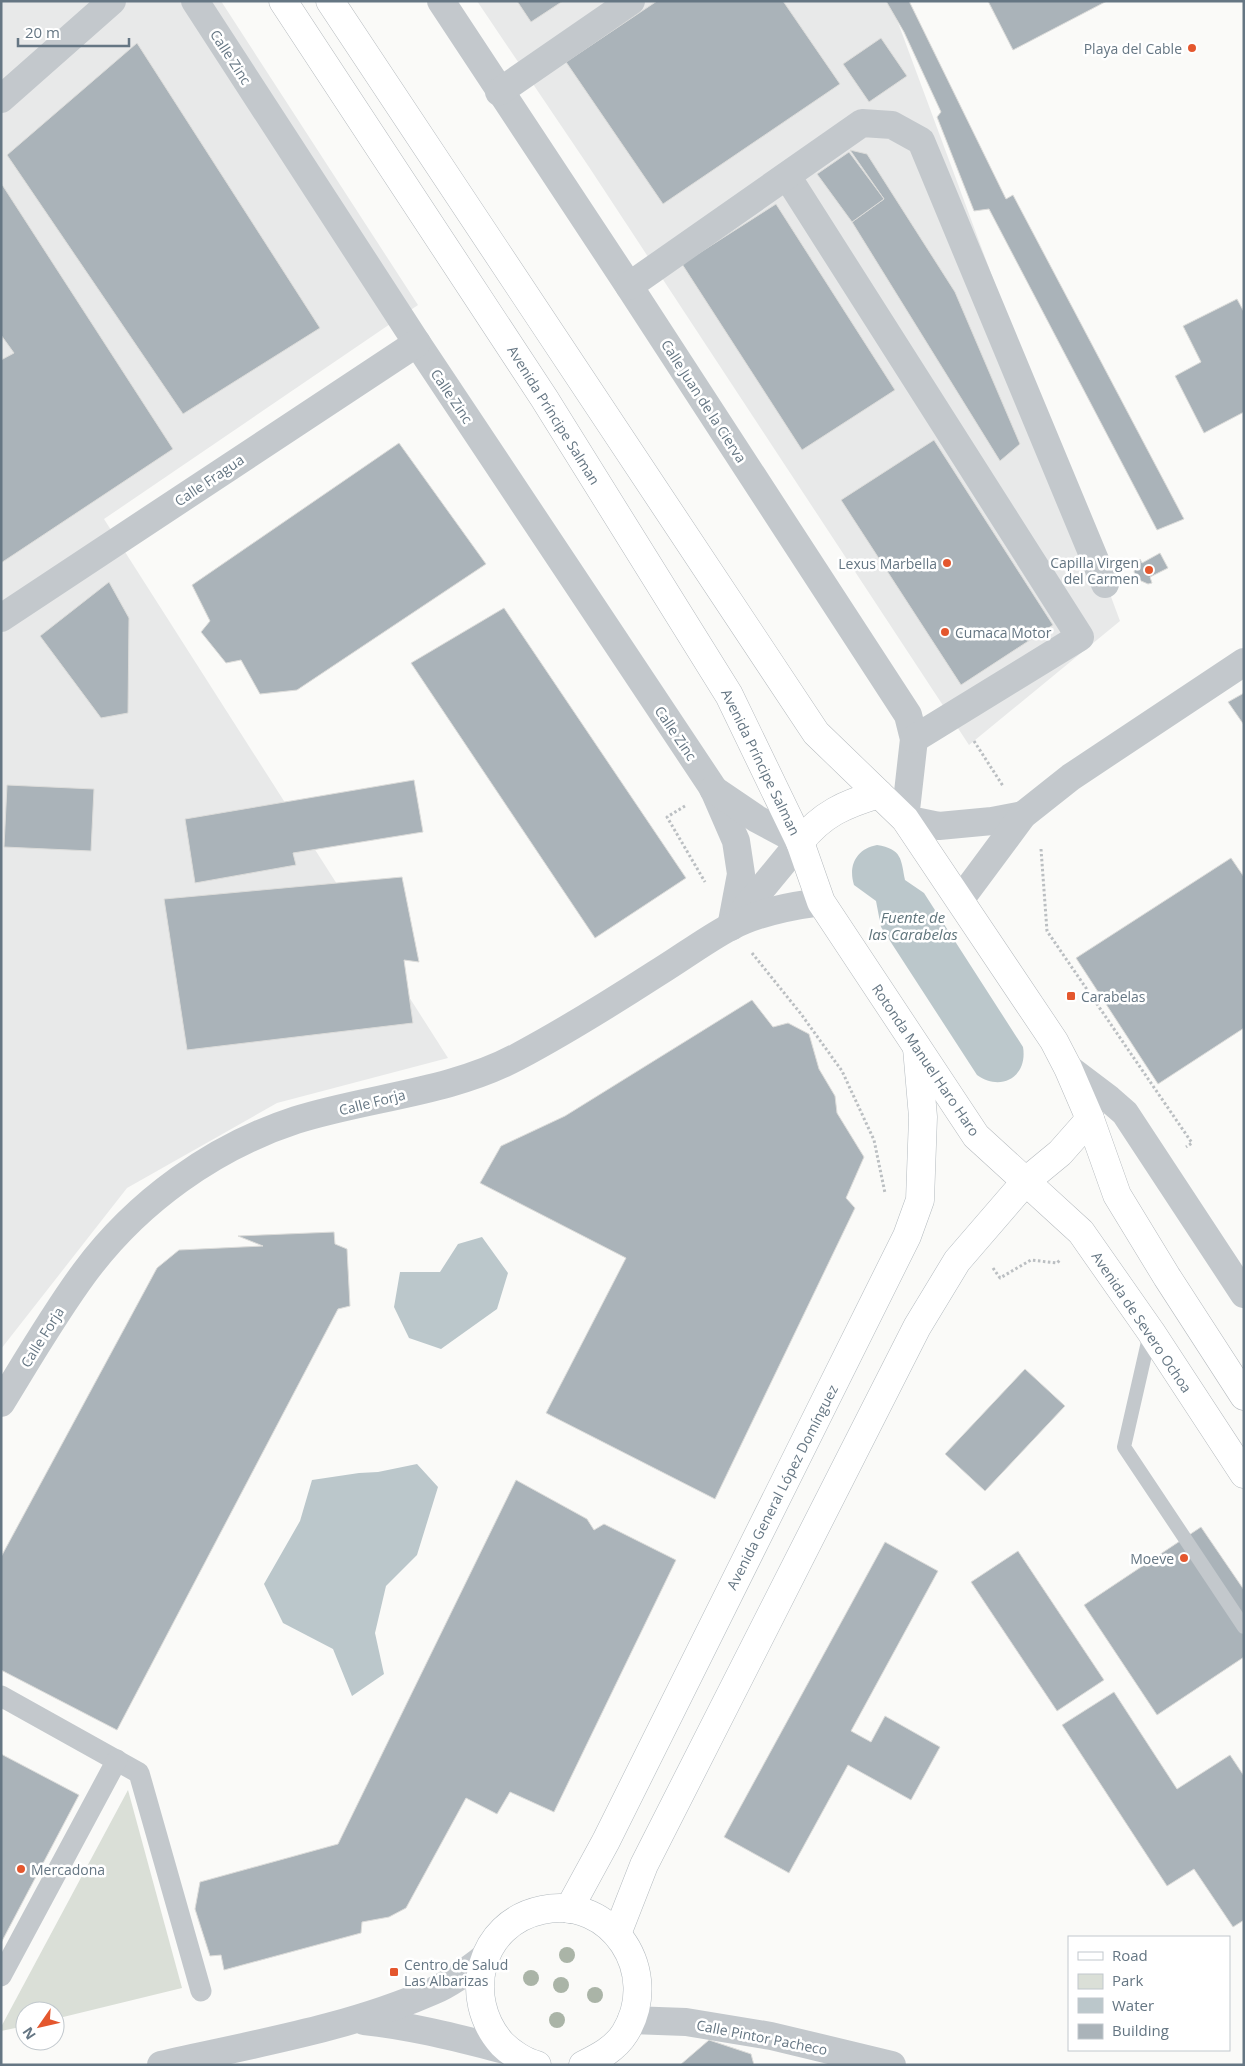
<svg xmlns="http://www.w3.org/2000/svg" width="1245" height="2066" viewBox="0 0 1245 2066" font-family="'Open Sans',sans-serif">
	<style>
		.built { fill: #e8e9e9 }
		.green { fill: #dadfd7 }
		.water { fill: #bbc7cb }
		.building { fill: #aab3b9; stroke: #dcdcda }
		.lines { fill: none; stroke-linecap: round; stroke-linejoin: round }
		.secondary-casing { stroke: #b3babf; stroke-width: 29 }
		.primary-casing { stroke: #b5babe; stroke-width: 29 }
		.path { stroke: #bbbfc2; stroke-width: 3; stroke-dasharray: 2.5 2.5; stroke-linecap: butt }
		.service { stroke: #c3c8cc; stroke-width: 14 }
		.pedestrian { stroke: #c3c8cc; stroke-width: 21 }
		.minor { stroke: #c3c8cc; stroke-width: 28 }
		.secondary { stroke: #fff; stroke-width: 28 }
		.primary { stroke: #fff; stroke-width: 28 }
		.tree { fill: #aab4a7 }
		.poi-dot { fill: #e4572e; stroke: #fff; stroke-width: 2 }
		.labels { text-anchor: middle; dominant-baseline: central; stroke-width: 5; stroke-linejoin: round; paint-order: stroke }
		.poi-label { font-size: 14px; fill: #657683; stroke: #fff; text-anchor: end }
		.street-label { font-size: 14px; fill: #657683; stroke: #fff }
		.water-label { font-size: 15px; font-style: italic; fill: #60757c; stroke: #fff }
	</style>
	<rect width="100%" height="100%" fill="#fafaf8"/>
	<g class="built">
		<path d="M1 1H221L418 305 104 519 448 1058 277 1103 127 1188 1 1349Z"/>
		<path d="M477 1H890L1120 621 969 745 589 167Z"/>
	</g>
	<path class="green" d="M128 1790 182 1988 55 2019V2011H25V2026L1 2031V2027Z"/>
	<g class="water">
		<path d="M877 845C902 849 901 859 905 880L924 893 1023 1047C1028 1077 1001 1092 977 1075L881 927 876 901 854 885C848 866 856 849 877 845Z"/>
		<path d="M482 1237 508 1273 497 1309 441 1349 409 1338 394 1307 400 1272H440L458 1244Z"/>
		<path d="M417 1464 438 1487 417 1555 386 1586 375 1633 384 1674 352 1696 333 1649 283 1623 264 1584 300 1521 312 1480 359 1473 378 1472Z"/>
	</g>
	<g class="building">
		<path d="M517 1H563L531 22Z"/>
		<path d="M657 1H783L840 84 663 204 566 62Z"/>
		<path d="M886 1H909L1006 199 1013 195 1184 519 1157 530 989 209 974 211 937 117 941 112 904 32Z"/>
		<path d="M988 1H1107L1013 50Z"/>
		<path d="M881 38 907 76 869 102 843 64Z"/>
		<path d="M137 43 320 328 183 414 7 155Z"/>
		<path d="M850 150 867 154 955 292 1020 444 1000 461 852 222 884 199Z"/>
		<path d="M849 152 884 199 852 222 817 174Z"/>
		<path d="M1 183 173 449 1 563V360L14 353 1 335Z"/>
		<path d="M776 204 895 390 802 450 682 264Z"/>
		<path d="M1237 299 1244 312V412L1204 433 1175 376 1201 362 1183 326Z"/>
		<path d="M934 440 1053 625 961 685 841 500Z"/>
		<path d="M399 443 486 564 297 690 260 694 241 660 226 663 201 632 210 621 192 585Z"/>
		<path d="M1160 553 1168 568 1150 577 1152 583 1148 584 1139 580 1134 572 1136 564 1140 559 1142 563Z"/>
		<path d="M109 582 129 618 128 713 101 718 40 636Z"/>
		<path d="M504 608 686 878 595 938 411 663Z"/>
		<path d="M1244 693V725L1228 702Z"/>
		<path d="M414 780 423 832 293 853 296 865 195 883 185 819Z"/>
		<path d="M7 785 94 789 91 851 4 847Z"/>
		<path d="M1231 858 1244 877V1028L1158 1084 1076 958Z"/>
		<path d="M402 877 419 962 404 960 413 1023 187 1050 164 899Z"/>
		<path d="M752 1000 773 1027 788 1023 809 1034 819 1069 835 1096 837 1113 864 1157 846 1198 855 1208 715 1499 546 1413 626 1258 480 1183 501 1146 565 1116Z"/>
		<path d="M334 1232 335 1244 347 1249 350 1306 338 1309 117 1730 1 1670V1557L157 1268 179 1250 263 1246 238 1236Z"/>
		<path d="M1025 1369 1065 1406 985 1491 945 1454Z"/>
		<path d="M516 1480 587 1519 594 1530 604 1524 676 1560 554 1812 510 1792 497 1814 466 1798 406 1908 389 1917 362 1922 361 1933 224 1970 221 1955 210 1956 195 1909 200 1882 338 1844Z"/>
		<path d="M1201 1527 1244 1590V1657L1157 1715 1084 1605Z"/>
		<path d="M885 1542 938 1571 851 1731 871 1742 885 1716 940 1747 911 1800 848 1765 789 1873 724 1837Z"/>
		<path d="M1018 1551 1104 1680 1057 1711 971 1582Z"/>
		<path d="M1114 1692 1177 1789 1230 1755 1244 1776V1920L1233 1927 1194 1869 1167 1886 1062 1725Z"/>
		<path d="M1 1754 79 1795 1 1943Z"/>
		<path d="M709 2040 751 2054 754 2065H680Z"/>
	</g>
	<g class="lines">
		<defs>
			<g id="secondary">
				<path d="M569 1909 606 1841 907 1236 920 1200 923 1117 917 1048"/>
				<path d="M617 1934 644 1865 917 1327 957 1261 1026 1181"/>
				<path d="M537 2065C525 2062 511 2053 502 2044 461 1998 479 1923 542 1910 612 1895 662 1973 625 2033 615 2049 599 2057 583 2065"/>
			</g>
			<g id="primary">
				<path d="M283 1 544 398 729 695 800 842 821 902 976 1136 1081 1232 1151 1332 1244 1474"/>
				<path d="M330 1 816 733 905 819 1054 1041 1068 1068 1090 1119 1117 1195 1167 1277 1244 1396"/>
				<path d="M800 842C822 814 845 804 879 794"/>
				<path d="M1026 1181 1060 1153 1090 1119"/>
			</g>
		</defs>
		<use href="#secondary" class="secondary-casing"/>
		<use href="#primary" class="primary-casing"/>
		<g class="path">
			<path d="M974 741 1003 786"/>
			<path d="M685 806 667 817 705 882"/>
			<path d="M1041 849 1047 931 1192 1143 1186 1147"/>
			<path d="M752 953 801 1014 842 1071 874 1140 885 1193"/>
			<path d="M993 1268 1000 1278 1031 1260 1057 1263 1060 1260"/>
		</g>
		<path class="service" d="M1150 1333 1124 1447 1244 1627"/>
		<g class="pedestrian">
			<path d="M1 1696 139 1773 201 1991"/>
			<path d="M1 1976 117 1760"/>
		</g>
		<g class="minor">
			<path d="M195 1 417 343 713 788 736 841 741 874 731 927"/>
			<path d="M441 1 629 286 908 715 914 739 905 819 939 826 992 821 1023 815"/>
			<path d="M499 92 631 1"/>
			<path d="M1 99 112 1"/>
			<path d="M787 176 1080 637 914 739"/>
			<path d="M629 286 862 123 892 125 921 141 1105 584"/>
			<path d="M1 618 417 343"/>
			<path d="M713 789 757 819 800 842 735 921"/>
			<path d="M960 900 1023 815 1071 777 1244 662"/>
			<path d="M1068 1068 1109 1099 1125 1113 1244 1294"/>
			<path d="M1 1403C28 1359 54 1314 85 1272 137 1202 213 1147 296 1120 369 1097 449 1093 517 1057 564 1032 609 1004 654 975 679 960 704 941 730 927 758 912 790 906 821 902"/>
			<path d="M631 2020 686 2022 771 2036 892 2065"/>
			<path d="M364 2021C413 2026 461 2039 509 2051"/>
			<path d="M161 2065C252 2044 347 2029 433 1991 452 1983 468 1970 484 1958"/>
		</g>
		<use href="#secondary" class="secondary"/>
		<use href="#primary" class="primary"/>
	</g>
	<g class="tree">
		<circle cx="567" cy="1955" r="8"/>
		<circle cx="531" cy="1978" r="8"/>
		<circle cx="561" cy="1985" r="8"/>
		<circle cx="595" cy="1995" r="8"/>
		<circle cx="557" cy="2020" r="8"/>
	</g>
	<g class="poi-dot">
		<circle cx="1192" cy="48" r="5"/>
		<circle cx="947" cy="563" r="5"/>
		<circle cx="1149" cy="570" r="5"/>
		<circle cx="945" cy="632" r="5"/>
		<rect x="1066" y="991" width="10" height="10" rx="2.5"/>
		<circle cx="1184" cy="1558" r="5"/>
		<circle cx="21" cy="1869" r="5"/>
		<rect x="389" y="1967" width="10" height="10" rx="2.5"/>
	</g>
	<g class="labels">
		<g class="poi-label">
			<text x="1182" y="48">Playa del Cable</text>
			<text x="1139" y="562">Capilla Virgen<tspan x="1139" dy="16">del Carmen</tspan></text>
			<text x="937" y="563">Lexus Marbella</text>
			<text x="955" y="632" text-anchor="start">Cumaca Motor</text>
			<text x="1081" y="996" text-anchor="start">Carabelas</text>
			<text x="1174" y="1558">Moeve</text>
			<text x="31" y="1869" text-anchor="start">Mercadona</text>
			<text x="404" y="1964" text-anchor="start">Centro de Salud<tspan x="404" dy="16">Las Albarizas</tspan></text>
		</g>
		<g class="street-label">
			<text transform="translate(231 57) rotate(57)">Calle Zinc</text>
			<text transform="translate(452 396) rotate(56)">Calle Zinc</text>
			<text transform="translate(704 401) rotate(57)">Calle Juan de la Cierva</text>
			<text transform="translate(554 415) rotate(58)">Avenida Príncipe Salman</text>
			<text transform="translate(209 480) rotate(-34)">Calle Fragua</text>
			<text transform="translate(676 733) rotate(56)">Calle Zinc</text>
			<text transform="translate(761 762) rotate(64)">Avenida Príncipe Salman</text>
			<text transform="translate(926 1060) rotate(56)">Rotonda Manuel Haro Haro</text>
			<text transform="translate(372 1102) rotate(-14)">Calle Forja</text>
			<text transform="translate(1142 1322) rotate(56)">Avenida de Severo Ochoa</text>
			<text transform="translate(42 1337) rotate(-58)">Calle Forja</text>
			<text transform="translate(782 1487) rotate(-63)">Avenida General López Domínguez</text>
			<text transform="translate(762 2037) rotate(11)">Calle Pintor Pacheco</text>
		</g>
		<g class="water-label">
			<text x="913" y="917">Fuente de<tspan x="913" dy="17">las Carabelas</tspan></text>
		</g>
	</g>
	<rect width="1245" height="2066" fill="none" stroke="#657683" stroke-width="5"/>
	<rect x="1068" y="1936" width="162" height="115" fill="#ffffff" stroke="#c1c8cd"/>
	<rect x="1078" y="1952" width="25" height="8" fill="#ffffff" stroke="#c1c8cd"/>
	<text x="1112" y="1961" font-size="15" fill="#657683">Road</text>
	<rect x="1078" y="1974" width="25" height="15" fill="#dadfd7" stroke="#c1c8cd"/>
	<text x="1112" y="1986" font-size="15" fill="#657683">Park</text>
	<rect x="1078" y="1998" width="25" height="15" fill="#bbc7cb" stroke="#c1c8cd"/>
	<text x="1112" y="2011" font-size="15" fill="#657683">Water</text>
	<rect x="1078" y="2024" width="25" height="15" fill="#aab3b9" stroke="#c1c8cd"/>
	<text x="1112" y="2036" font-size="15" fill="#657683">Building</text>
	<g transform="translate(40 2026) rotate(236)"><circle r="24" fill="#ffffff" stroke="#c1c8cd"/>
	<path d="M0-4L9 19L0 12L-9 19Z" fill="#e4572e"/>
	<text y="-8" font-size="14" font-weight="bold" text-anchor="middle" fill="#657683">N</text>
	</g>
	<path d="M18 38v8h111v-8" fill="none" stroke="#657683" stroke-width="2.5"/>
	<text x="25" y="38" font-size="15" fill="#657683" stroke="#ffffff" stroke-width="4" paint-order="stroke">20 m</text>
</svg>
